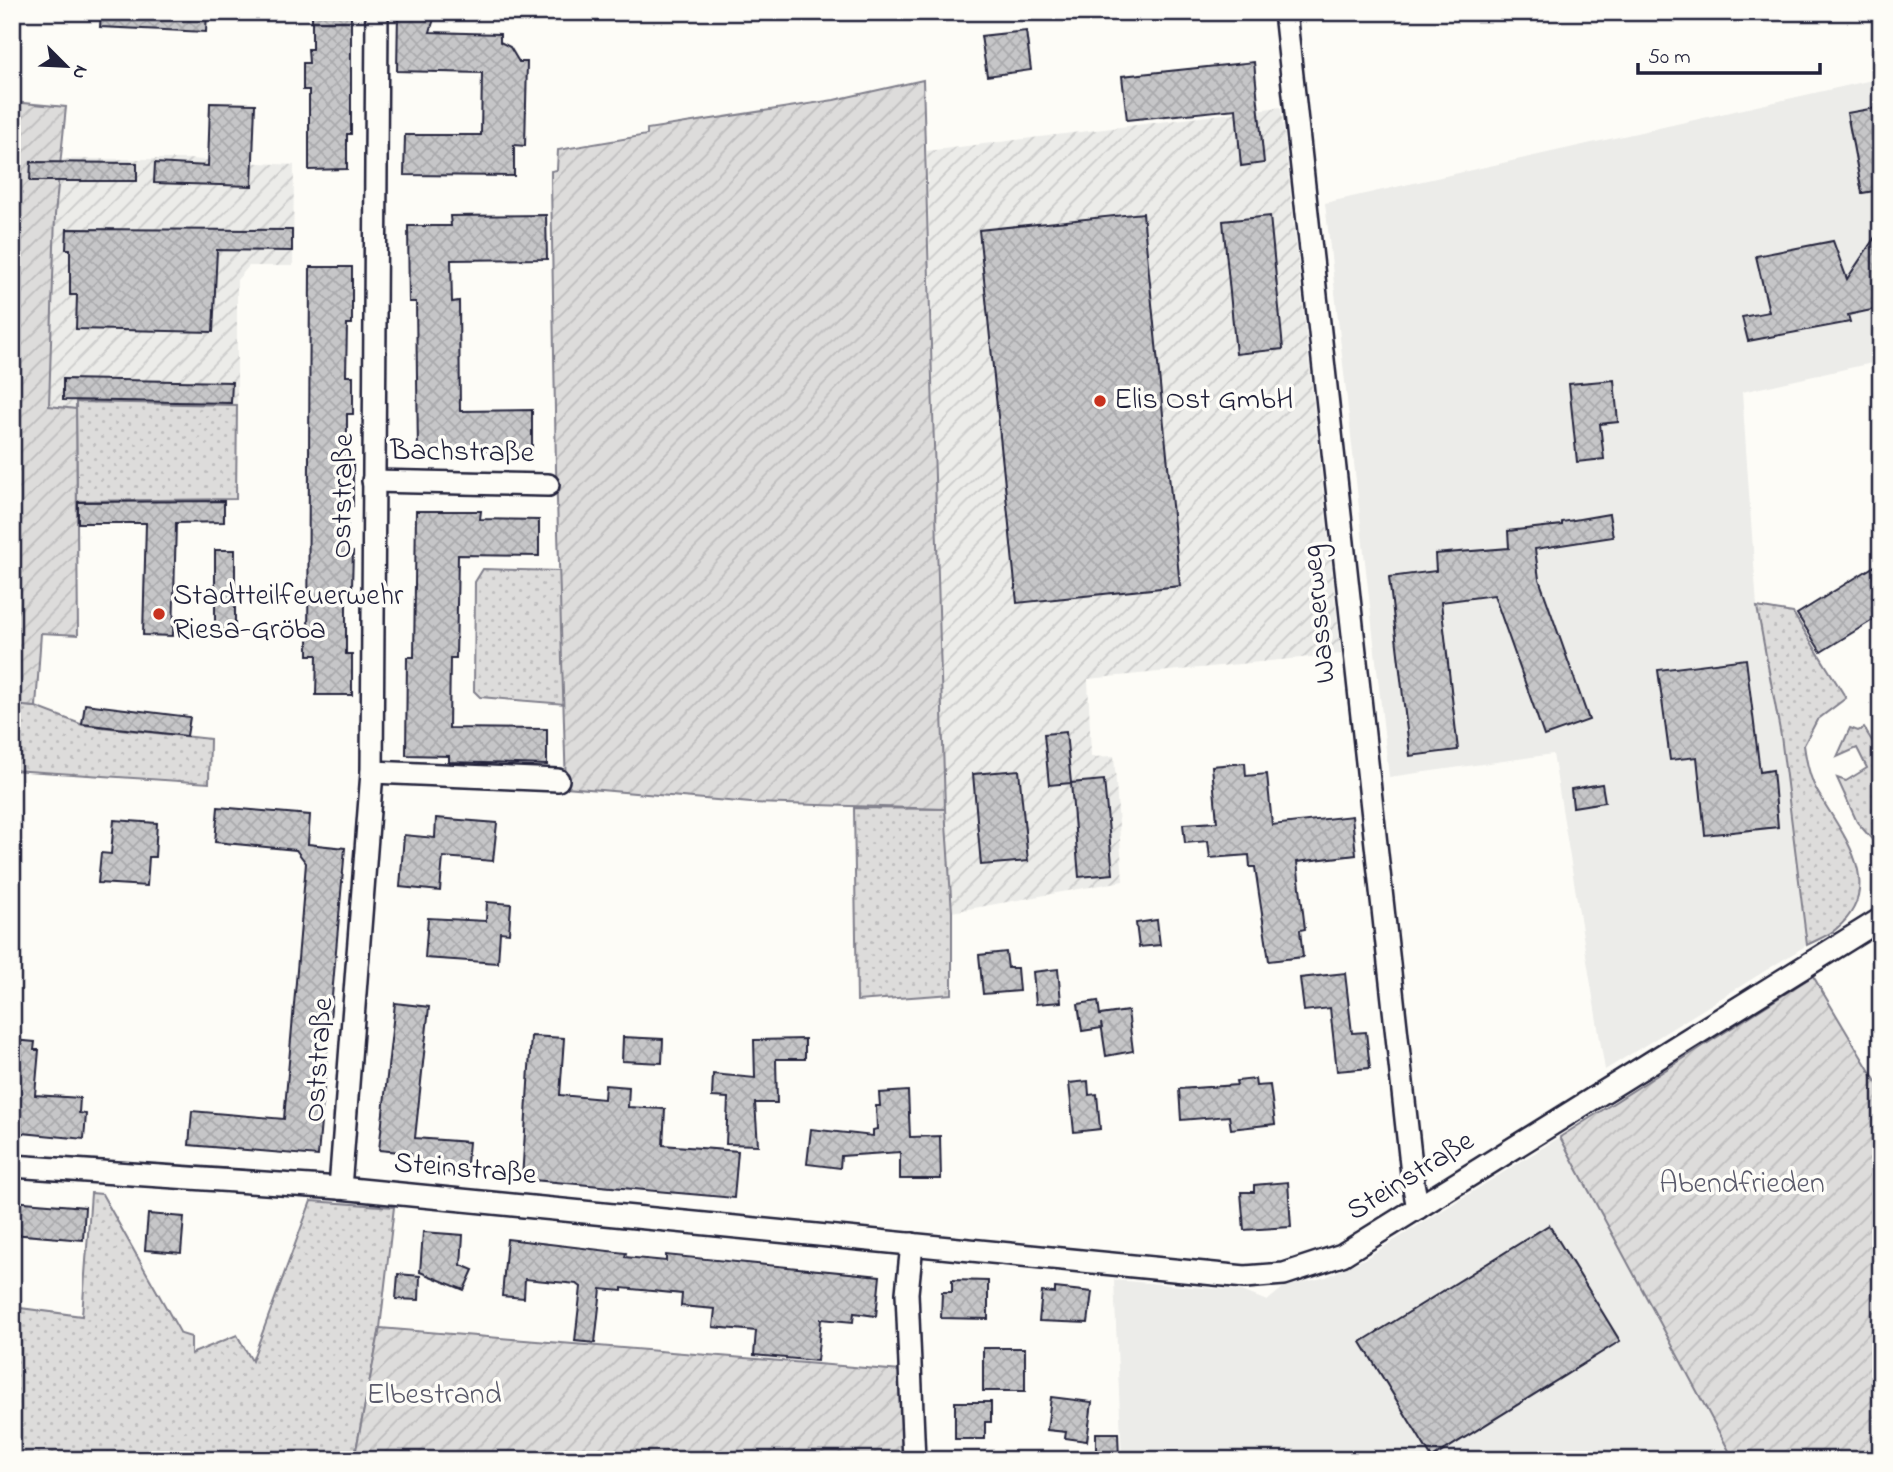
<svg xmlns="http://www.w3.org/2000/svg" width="1893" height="1472" viewBox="0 0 1893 1472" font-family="'Indie Flower',sans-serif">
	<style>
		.built { fill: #ecece9 }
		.industrial { fill: url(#industrial-furrows) }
		.grass { fill: url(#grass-dots); stroke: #807f8b; stroke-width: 2 }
		.garden { fill: url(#garden-furrows); stroke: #807f8b; stroke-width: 2 }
		.building { fill: url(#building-cross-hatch); stroke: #22223b; stroke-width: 2 }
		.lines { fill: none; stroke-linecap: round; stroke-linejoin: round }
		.street-casing { stroke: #22223b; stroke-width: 26 }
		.street { stroke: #fdfcf7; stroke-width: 21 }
		.poi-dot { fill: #c8321e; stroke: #fdfcf7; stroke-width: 2.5 }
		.labels { text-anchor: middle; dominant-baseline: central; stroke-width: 7; stroke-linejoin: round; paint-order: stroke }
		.poi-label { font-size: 30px; fill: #22223b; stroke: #fdfcf7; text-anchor: start }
		.street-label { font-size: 30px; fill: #22223b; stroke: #fdfcf7 }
		.park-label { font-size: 30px; fill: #5a5a6b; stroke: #fdfcf7 }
	</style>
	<defs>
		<pattern id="industrial-furrows" width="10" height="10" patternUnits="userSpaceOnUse" patternTransform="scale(1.75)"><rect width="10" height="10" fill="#ecece9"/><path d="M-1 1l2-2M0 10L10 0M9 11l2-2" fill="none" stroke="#cacac9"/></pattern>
		<pattern id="grass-dots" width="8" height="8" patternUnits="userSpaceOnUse" patternTransform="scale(1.75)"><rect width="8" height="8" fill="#dddcdb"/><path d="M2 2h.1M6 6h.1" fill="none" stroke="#bdbcbd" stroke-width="1.8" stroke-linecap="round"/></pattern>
		<pattern id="garden-furrows" width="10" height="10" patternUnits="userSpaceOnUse" patternTransform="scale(1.75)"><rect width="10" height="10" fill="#dddcdb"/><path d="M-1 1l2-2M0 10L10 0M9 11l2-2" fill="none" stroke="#bdbcbd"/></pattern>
		<pattern id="building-cross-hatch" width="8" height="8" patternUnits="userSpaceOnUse" patternTransform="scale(1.75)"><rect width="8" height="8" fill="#c6c6c8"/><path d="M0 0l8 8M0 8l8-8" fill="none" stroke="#aaaaad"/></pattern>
	</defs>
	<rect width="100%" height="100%" fill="#fdfcf7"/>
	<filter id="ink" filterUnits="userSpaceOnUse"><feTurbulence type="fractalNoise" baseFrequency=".0143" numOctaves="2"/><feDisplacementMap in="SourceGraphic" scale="14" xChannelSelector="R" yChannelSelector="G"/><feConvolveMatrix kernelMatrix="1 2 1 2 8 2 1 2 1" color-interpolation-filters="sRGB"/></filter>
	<g filter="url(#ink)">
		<g class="built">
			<path d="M1881 78V361L1742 392 1757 607 1781 736 1807 945 1605 1070 1553 754 1389 777 1325 203Z"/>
			<path d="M1560 1137 1734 1460H1122L1114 1280 1242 1291 1267 1301 1284 1287 1326 1277 1366 1258Z"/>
		</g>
		<g class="industrial">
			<path d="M1281 107 1341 654 1088 679 1091 757 1114 756 1123 881 952 912 945 809 927 151Z"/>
			<path d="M63 159H187L294 165 293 266H249L237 280V405L77 402 76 409 49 406 55 215Z"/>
		</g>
		<g class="grass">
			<path d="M76 402 237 405 236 499 77 501Z"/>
			<path d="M483 569 560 571 565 704 480 697 474 691 475 582Z"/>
			<path d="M1757 607 1793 613 1846 698 1817 720 1804 745C1806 760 1809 777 1817 791 1841 833 1888 886 1836 929 1828 936 1816 940 1807 945L1781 736Z"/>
			<path d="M12 705 36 707 83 725 210 739 209 783 12 770Z"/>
			<path d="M1850 728 1858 731 1864 728 1881 755V850L1857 822 1837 778 1846 781 1867 768 1857 748 1837 757Z"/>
			<path d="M854 808 945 809 952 912V994L857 1001Z"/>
			<path d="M91 1193 102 1194 181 1334 191 1337V1354L237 1335 252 1361 311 1201 394 1207 380 1328 354 1460H12V1307L82 1316Z"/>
		</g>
		<g class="garden">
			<path d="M923 80 945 809 751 803 566 787 556 468 551 180V171L557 170 558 150 647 135V129L834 100Z"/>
			<path d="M12 102 66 107 55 215 49 406 76 409 78 635 41 633 36 707 12 705Z"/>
			<path d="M1813 976 1881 1090V1460H1734L1560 1137Z"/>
			<path d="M380 1328 901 1371 906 1460H354Z"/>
		</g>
		<g class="building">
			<path d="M101 12H207L206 32 100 27Z"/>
			<path d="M351 12V134H347V169L309 170V90H303V63H309L308 49H312V13Z"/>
			<path d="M398 12H436L430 32 500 34V42L510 47 519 62H527L525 146 514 145V176L404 175 405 135H481L482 73 397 71Z"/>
			<path d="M1026 31 1031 70 987 76 981 36Z"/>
			<path d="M1254 62 1264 163 1241 166 1236 109 1127 120 1122 76Z"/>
			<path d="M210 103 255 104 252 186 154 183 155 163 208 166Z"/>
			<path d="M1881 107V190L1862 193 1847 113Z"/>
			<path d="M31 162 137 163V181H30Z"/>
			<path d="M1143 213 1180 586 1017 603 979 230Z"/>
			<path d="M546 215 547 259 451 260 452 302 459 301 460 411 532 410V450L418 452 416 302H409L408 226H451L450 216Z"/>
			<path d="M1270 216 1283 349 1236 354 1223 221Z"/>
			<path d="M1881 228V308L1848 315 1850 322 1748 341 1742 317 1769 312 1756 256 1833 241 1847 279Z"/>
			<path d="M67 229 292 230V251L217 250 213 332 76 329 77 295H70V249H66Z"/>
			<path d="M310 267H352V324H347L346 376H353V414H347V458H353V506H348L347 552H353L352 587H346V654H352V695H316L317 655H308Z"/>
			<path d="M63 379 232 382 231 403 63 400Z"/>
			<path d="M1614 380 1618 422 1600 424 1604 459 1577 462 1569 384Z"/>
			<path d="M224 501V522L176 523 173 636 143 635 146 523H78V502Z"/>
			<path d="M416 511H481L480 519 539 520V556L458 555 456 658H450L449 728 547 729V765L449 762V756L406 755 407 657H414Z"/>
			<path d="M1609 514 1613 537 1535 549 1539 579 1589 720 1544 736 1494 595 1441 602 1458 750 1410 756 1389 577 1436 571 1435 554 1509 548 1508 531 1562 525V522Z"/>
			<rect x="215" y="550" width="20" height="85"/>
			<path d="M1881 562V615L1821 652 1797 614Z"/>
			<path d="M1746 659 1760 772 1773 770 1778 827 1705 835 1697 757 1670 760 1658 670Z"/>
			<path d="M85 704 190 717 187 736 82 724Z"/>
			<path d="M1066 732 1071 783 1049 785 1044 734Z"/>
			<path d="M1245 763 1246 776 1267 774 1272 825 1352 816 1356 855 1297 862 1305 929 1300 930 1303 957 1269 961 1255 867H1250L1249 855 1210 858 1208 841 1185 843 1183 824 1217 822 1212 766Z"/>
			<path d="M1019 770 1028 861 981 865 973 774Z"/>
			<path d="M1104 780 1113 874 1079 877 1071 783Z"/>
			<path d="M1602 784 1605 802 1573 807 1571 789Z"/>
			<path d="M218 807 310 815 308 844 345 848 318 1156 189 1145 192 1111 284 1119 300 936 306 863 296 850 215 842Z"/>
			<path d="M436 818 497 823 493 861 443 857 440 891 400 887 404 835 435 838Z"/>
			<path d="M114 820 157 823 155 857H149L147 886 98 883 101 853 111 854Z"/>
			<path d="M487 902 511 904 509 933 500 932 498 963 425 958 428 918 486 921Z"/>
			<path d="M1157 920 1160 945 1139 947 1136 923Z"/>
			<path d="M1006 952 1008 968H1017L1019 991 983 994 979 955Z"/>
			<path d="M1058 969 1061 1002 1036 1004 1033 972Z"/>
			<path d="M1345 973 1352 1033 1366 1032 1370 1068 1337 1071 1330 1008 1304 1011 1300 978Z"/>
			<path d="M1098 1001 1100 1015 1128 1011 1133 1051 1106 1056 1101 1023 1102 1028 1082 1031 1078 1004Z"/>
			<path d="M395 1003 429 1007 415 1138 469 1142 466 1174 409 1169 411 1153 379 1150Z"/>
			<path d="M531 1036 564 1038 560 1095 604 1099 605 1085 629 1087 628 1107 665 1109 663 1145 738 1151 734 1198 522 1179Z"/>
			<path d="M623 1037 663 1039 662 1063 622 1061Z"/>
			<path d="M805 1039V1059H776L777 1103H755L758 1145 726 1144 728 1098 712 1097 713 1074 755 1078 754 1040Z"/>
			<path d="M12 1040 35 1042 34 1050H39L35 1095 80 1098 79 1113 86 1114 84 1139 12 1132Z"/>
			<path d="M1255 1079 1256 1086 1270 1085 1275 1124 1231 1129 1229 1116 1181 1120 1179 1089 1237 1085 1236 1081Z"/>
			<path d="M1088 1081 1089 1095 1097 1094 1100 1129 1074 1132 1069 1083Z"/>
			<path d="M908 1091 910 1137 940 1136 941 1179H900V1152L841 1156 840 1168 807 1164 811 1129 873 1136V1130L877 1129 876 1106H880L879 1093Z"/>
			<path d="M1288 1182 1291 1227 1244 1230 1241 1192H1254V1185Z"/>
			<path d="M12 1201 85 1207 83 1240 12 1234Z"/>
			<path d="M148 1214 184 1217 181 1253 145 1250Z"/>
			<path d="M1549 1225 1620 1341 1432 1458 1361 1342Z"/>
			<path d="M423 1232 463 1235 461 1265 473 1270 464 1290 420 1272Z"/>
			<path d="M507 1239 626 1253 625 1257 666 1261V1255L880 1276 876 1316 854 1313 853 1322 821 1319 817 1361 754 1355 756 1331 713 1327 715 1309 681 1306 682 1294 622 1288V1291L601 1289 595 1343 575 1341 581 1287 577 1284 525 1279 524 1298 502 1296Z"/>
			<path d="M398 1274 420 1276 419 1300 396 1299Z"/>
			<path d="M952 1280 988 1281V1319L941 1318 942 1292H952Z"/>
			<path d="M1055 1288 1092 1292 1088 1323 1039 1321 1042 1292 1055 1293Z"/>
			<rect x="983" y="1348" width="42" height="43"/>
			<path d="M1051 1397 1092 1402 1087 1441 1065 1438 1066 1432 1047 1430Z"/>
			<path d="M955 1402H991V1422H985V1439H955Z"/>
			<path d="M1096 1433H1118L1119 1460H1096Z"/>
		</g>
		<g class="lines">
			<defs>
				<g id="street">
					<path d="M1285 12 1413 1183 1418 1208"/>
					<path d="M373 481 548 485"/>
					<path d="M372 772 558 780"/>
					<path d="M12 1166 340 1188 1245 1277 1284 1274 1342 1255 1881 919"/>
					<path d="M340 1188 372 772 377 12"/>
					<path d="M912 1244 907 1293 914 1460"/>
				</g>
			</defs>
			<use href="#street" class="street-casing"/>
			<use href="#street" class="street"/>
		</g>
	</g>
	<g class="poi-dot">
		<circle cx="1100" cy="401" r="7"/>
		<circle cx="159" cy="614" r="7"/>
	</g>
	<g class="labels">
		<g class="poi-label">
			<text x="1114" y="401">Elis Ost GmbH</text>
			<text x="173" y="597">Stadtteilfeuerwehr<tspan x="173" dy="34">Riesa-Gröba</tspan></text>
		</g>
		<g class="street-label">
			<text transform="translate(462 453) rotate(1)">Bachstraße</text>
			<text transform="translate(344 496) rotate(-89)">Oststraße</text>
			<text transform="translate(1320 614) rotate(-96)">Wasserweg</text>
			<text transform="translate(320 1060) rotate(-86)">Oststraße</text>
			<text transform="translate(465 1170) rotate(5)">Steinstraße</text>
			<text transform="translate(1411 1177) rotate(-32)">Steinstraße</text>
		</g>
		<g class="park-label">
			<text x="1742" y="1185">Abendfrieden</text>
			<text x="434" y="1396">Elbestrand</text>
		</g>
	</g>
	<rect width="1893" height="1472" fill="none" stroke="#fdfcf7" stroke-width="42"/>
	<rect x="21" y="21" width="1851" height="1430" fill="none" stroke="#22223b" stroke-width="2.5" filter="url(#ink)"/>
	<g transform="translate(66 66) rotate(114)" stroke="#fdfcf7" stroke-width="5" paint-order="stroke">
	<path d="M0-5L12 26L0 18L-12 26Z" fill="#22223b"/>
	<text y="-10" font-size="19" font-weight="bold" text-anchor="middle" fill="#22223b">N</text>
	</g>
	<path d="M1638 63v10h182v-10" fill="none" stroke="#22223b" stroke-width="3.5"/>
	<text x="1648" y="63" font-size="21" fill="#22223b" stroke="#fdfcf7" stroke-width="5" paint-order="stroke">50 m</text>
</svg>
